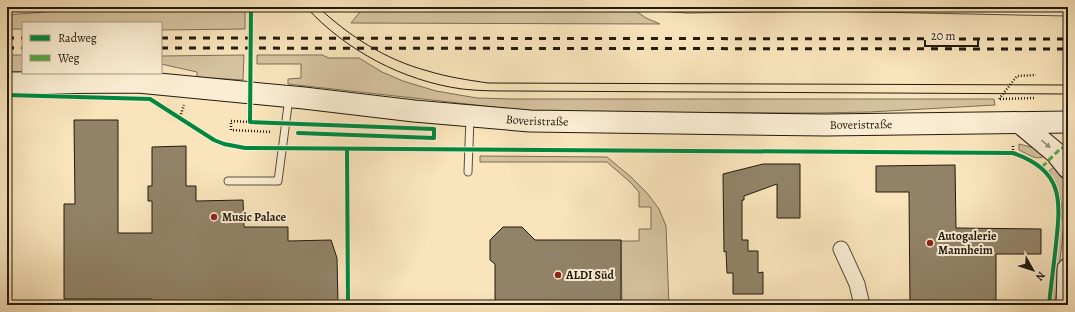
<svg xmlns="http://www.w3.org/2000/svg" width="1075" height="312" viewBox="0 0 1075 312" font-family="Alegreya,serif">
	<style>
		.green { fill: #d5c29e; stroke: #7c6e56 }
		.building { fill: #928368; stroke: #231a0f }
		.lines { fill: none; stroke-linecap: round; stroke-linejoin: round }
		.lane-casing { stroke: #584c3a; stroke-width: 9 }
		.street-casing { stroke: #584c3a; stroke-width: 17 }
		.secondary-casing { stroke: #231a0f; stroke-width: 23 }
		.path { stroke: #231a0f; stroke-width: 2.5; stroke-dasharray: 1 2; stroke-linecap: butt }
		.lane { stroke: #fbedd3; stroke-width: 7 }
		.street { stroke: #fbedd3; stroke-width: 15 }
		.secondary { stroke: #fbedd3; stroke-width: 21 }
		.tram { stroke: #231a0f; stroke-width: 1 }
		.rail { stroke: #231a0f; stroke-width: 3; stroke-dasharray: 7 7; stroke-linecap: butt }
		.quiet { stroke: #53a941; stroke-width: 3; stroke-dasharray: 6 3; stroke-linecap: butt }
		.cycleway-casing { stroke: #fbedd3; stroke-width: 6 }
		.cycleway { stroke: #00873e; stroke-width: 4 }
		.oneway { fill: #9a8e7b }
		.poi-dot { fill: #8f2418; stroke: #fbedd3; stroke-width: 1.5 }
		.labels { text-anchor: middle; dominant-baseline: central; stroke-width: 4; stroke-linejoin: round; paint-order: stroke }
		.street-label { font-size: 12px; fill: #231a0f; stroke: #fbedd3 }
		.poi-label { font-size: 12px; font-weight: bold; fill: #231a0f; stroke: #fbedd3; text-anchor: start }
	</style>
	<rect width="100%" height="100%" fill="#f9e4bb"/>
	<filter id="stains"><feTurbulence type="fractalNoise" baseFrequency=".005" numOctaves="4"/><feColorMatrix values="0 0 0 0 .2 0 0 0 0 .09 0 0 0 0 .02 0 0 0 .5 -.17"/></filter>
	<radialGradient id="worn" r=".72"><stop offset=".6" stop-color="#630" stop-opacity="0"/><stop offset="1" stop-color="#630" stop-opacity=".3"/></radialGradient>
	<g class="green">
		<path d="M106 7H245V29L161 30V23H23V29H7V15Z"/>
		<path d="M364 7H630L646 18 660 24 351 23Z"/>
		<rect x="7" y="55" width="16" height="17"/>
		<path d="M244 55 243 80 197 77V72L161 64V56Z"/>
		<path d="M257 55H322L329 58H359L382 72 403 81 436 91 477 98 512 99H994L995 105 870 112 814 113 583 112 530 111 288 84V79L301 78V64H257Z"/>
		<path d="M1019 144 1035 148 1046 155C1037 162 1028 154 1019 150Z"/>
		<path d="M480 156 607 157 631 177 647 193 659 209 666 226 669 305H622L621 241H639V229H651V207H639V192L630 182 607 162H480Z"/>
		<path d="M1057 165 1064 180 1067 198 1055 305H1051L1062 211C1061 196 1057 185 1049 171Z"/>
	</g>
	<g class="building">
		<path d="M74 120H118V233H152V201H148V186H152V147L186 146V186H196V201L243 200 244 227H288V241L331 240 337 258 338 305H152V299H64V204H75Z"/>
		<path d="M763 164H800V218H777V184L744 196V200H742V240H748V251H758V273L763 272V294H733V273H727L726 251 724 252 723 174Z"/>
		<path d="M955 165 956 228 1041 229V254H996V305H910L909 192H876V166Z"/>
		<path d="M503 227H522L535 240H621V305H495V264L490 260V240Z"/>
	</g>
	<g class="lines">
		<defs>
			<g id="lane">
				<path d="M659 7 688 9 822 7 1068 12"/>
				<path d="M468 172 470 118"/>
				<path d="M228 181H278L289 98"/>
			</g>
			<path id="street" d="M841 249 857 284 862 305"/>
			<g id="secondary">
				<path id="s1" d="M7 83 138 82 304 98 414 111 530 121 826 125 1068 122"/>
				<path d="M1020 123 1056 153 1068 168"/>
				<path d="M1067 305 1068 269"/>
			</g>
		</defs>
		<use href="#lane" class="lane-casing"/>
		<use href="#street" class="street-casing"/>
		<use href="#secondary" class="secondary-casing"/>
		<g class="path">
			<path d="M999 99 1017 76 1036 75"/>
			<path d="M1000 99 1034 98"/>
			<path d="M180 117 184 105"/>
			<path d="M250 122 231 121V130L272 132"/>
			<path d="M1013 153V144"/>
		</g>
		<use href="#lane" class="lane"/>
		<use href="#street" class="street"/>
		<use href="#secondary" class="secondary"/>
		<g class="tram">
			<path d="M306 7C346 51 404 81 462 89 479 91 497 91 514 91L1068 94"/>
			<path d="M318 7C349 36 386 60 428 71 447 77 468 80 488 83L1068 85"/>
		</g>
		<g class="rail">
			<path d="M7 38H23"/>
			<path d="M161 38 1068 39"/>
			<path d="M7 48H23"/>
			<path d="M161 48 1068 49"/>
		</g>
		<path class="quiet" d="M1042 167 1061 148 1068 147"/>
		<defs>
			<g id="cycleway">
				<path d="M251 7 250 122 434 129V138L298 133"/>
				<path d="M7 95 150 99 214 140 224 144 245 148 1013 153C1063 170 1061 199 1056 244 1054 264 1051 285 1049 305"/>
				<path d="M347 149 348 305"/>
			</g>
		</defs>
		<use href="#cycleway" class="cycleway-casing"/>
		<use href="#cycleway" class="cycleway"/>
	</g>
	<defs><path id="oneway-solid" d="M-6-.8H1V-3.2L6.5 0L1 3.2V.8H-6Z"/></defs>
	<use class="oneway" href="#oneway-solid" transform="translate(1046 144) rotate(41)"/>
	<g class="poi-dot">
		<circle cx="214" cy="217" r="4"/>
		<circle cx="930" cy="243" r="4"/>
		<circle cx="558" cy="275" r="4"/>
	</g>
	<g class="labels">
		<g class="street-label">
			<text stroke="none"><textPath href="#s1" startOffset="532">Boveristraße</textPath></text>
			<text stroke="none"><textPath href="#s1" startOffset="856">Boveristraße</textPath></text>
		</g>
		<g class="poi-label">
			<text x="222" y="217">Music Palace</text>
			<text x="938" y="236">Autogalerie<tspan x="938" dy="14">Mannheim</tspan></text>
			<text x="566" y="275">ALDI Süd</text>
		</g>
	</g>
	<rect width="1075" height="312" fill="none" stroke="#f9e4bb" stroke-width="24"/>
	<rect x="8" y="8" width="1059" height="296" fill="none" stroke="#231a0f" stroke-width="2"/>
	<rect x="12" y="12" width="1051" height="288" fill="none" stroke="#231a0f"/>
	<rect x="22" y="22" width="140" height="52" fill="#fbedd3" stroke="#a59985"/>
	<rect x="30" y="35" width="20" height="6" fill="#00873e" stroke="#a59985"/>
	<text x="58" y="42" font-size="12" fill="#231a0f">Radweg</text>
	<rect x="30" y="55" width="20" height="6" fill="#53a941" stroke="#a59985"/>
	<text x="58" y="62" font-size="12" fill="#231a0f">Weg</text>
	<g transform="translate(1033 270) rotate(129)" stroke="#fbedd3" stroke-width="3" paint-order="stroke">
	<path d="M0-3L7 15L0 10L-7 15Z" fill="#231a0f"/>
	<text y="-6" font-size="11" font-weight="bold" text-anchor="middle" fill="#231a0f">N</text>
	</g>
	<path d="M925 40v6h53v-6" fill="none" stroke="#231a0f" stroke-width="2"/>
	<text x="931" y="40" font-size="12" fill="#231a0f" stroke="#fbedd3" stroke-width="3" paint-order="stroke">20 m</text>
	<rect width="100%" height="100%" filter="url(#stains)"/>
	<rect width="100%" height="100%" fill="url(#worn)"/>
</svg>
